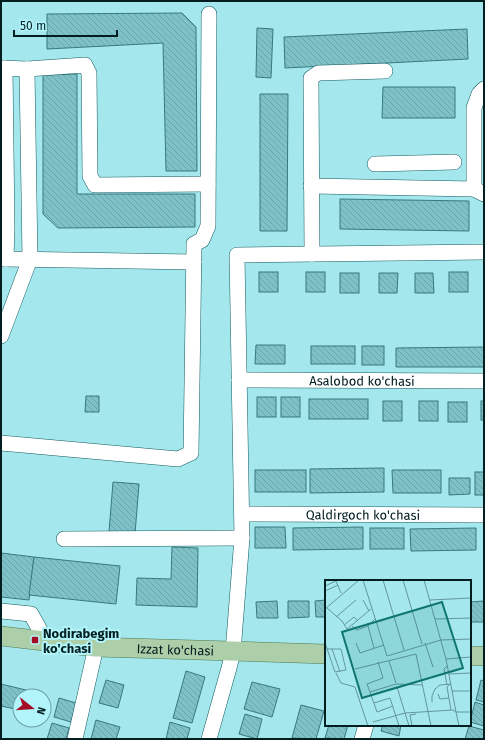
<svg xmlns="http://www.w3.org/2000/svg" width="485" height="740" viewBox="0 0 485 740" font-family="'Fira Sans',sans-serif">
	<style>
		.building { fill: url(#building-back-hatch); stroke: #36797e }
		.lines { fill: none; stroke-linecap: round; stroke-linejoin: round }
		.minor-casing { stroke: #135c61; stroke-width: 16 }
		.major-casing { stroke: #4c7b53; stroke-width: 20 }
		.minor { stroke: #fff; stroke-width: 15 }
		.major { stroke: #accea8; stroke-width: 19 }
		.poi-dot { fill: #a50b25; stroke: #b1f5fa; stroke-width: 1.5 }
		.labels { text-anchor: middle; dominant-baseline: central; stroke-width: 4; stroke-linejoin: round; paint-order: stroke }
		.street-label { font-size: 13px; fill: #021e20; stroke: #b1f5fa }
		.poi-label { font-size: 13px; font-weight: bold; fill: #021e20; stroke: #b1f5fa; text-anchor: start }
		.inset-road { fill: none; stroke: #63979b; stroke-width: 1 }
		.view { fill: #0f766e; fill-opacity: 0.15; stroke: #0f766e; stroke-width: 2 }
		.inset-edge { fill: none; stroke: #021e20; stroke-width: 2 }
	</style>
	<defs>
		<pattern id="building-back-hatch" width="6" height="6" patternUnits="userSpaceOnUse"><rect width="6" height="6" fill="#7ec1c6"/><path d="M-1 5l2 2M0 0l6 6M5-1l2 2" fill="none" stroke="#6ba5aa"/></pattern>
	</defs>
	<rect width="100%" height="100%" fill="#a4e7ed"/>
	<g class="building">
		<path d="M182 13 196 27 197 171H166L163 43 47 49V14Z"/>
		<path d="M257 28 273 29 271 78 256 77Z"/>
		<path d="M467 29 468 59 285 68 284 37Z"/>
		<path d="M77 74V194H195V227L58 228 43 214V75Z"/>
		<path d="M383 87H455V118H382Z"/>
		<path d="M260 94H288L287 231H260Z"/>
		<path d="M340 199 469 201V231L340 229Z"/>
		<rect x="259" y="272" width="19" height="20"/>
		<rect x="306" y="272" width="19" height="20"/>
		<rect x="449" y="272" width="19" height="20"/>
		<rect x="340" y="273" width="19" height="20"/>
		<path d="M379 273H398L397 293H379Z"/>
		<path d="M415 273H433L434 293H415Z"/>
		<path d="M256 345H285V364H255Z"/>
		<rect x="311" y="346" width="44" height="18"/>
		<rect x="362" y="346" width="22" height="19"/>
		<path d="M484 347V367H396V348Z"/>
		<path d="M86 396H99V412H85Z"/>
		<rect x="257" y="397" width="19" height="20"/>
		<rect x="281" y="397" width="19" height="20"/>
		<rect x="309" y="399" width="59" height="20"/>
		<rect x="383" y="401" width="19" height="20"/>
		<rect x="419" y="401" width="19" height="20"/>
		<rect x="481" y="401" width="3" height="19"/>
		<rect x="448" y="402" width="19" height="20"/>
		<path d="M384 468V492L310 493V469Z"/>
		<rect x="255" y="470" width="51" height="22"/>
		<path d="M392 470H441V493H393Z"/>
		<rect x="475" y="472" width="9" height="23"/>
		<path d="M449 478H470V494L449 495Z"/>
		<path d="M113 482 139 484 135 534 109 532Z"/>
		<path d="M255 527H285L286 548H255Z"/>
		<path d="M363 527V549L293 550V528Z"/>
		<rect x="370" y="528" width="34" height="21"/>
		<path d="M476 528V550L411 551 410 529Z"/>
		<path d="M172 547 198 548 197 607 136 605 137 578 171 579Z"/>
		<path d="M1 553 34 557 29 600 1 597Z"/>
		<path d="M34 557 120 566 116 604 29 595Z"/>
		<path d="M326 600V617H316L315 601Z"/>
		<path d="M277 601 278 618H257L256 602Z"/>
		<path d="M288 601H309V617L288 618Z"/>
		<path d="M484 601V622H470V602Z"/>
		<path d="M186 671 205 677 192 723 173 718Z"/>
		<path d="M106 680 124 685 118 708 99 703Z"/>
		<path d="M481 680 484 681V702L476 700Z"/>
		<path d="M252 682 280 689 272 717 244 709Z"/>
		<path d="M1 684 30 691 29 696H20V710L1 706Z"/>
		<path d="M59 698 76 703 71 722 54 717Z"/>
		<path d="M475 702 484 705V726L470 722Z"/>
		<path d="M301 705 324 711 316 739 292 738Z"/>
		<path d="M245 714 262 719 257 739 239 734Z"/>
		<path d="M96 720 120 727 116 739H91Z"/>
		<path d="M170 722 190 728 187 739H166Z"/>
		<path d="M52 723 69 728 66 739H47Z"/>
		<path d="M329 725H348L344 739 325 738Z"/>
		<path d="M383 725H401L399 736 381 731Z"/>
		<path d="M469 726 484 730V739H465Z"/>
	</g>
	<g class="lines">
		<defs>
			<g id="minor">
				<path d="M1 68 27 69 30 259 1 336"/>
				<path d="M27 69 85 65 89 73 90 176 95 185 208 184"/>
				<path d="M375 164 454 162"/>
				<path d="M311 186 474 189 484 194"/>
				<path d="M474 189V108L479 94 484 89"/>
				<path d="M312 254 311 78 318 73 385 71"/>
				<path d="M1 259H6L7 228 5 68"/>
				<path d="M6 259 194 262"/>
				<path id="s1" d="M239 380 484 381"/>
				<path d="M1 443 178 459 191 453 194 244 202 240 208 226 209 14"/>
				<path id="s2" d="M242 514 484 515"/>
				<path d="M64 539 242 538"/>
				<path d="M1 611 31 614 46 641"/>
				<path d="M75 739 96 647"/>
				<path d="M209 739 229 668 233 652 242 538 237 255 484 252"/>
				<path d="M362 739 366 725"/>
			</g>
			<g id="major">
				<path id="s3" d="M1 636 96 647 326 654"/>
				<path d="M470 656H484"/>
			</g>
		</defs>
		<use href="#minor" class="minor-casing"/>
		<use href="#major" class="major-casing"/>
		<use href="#minor" class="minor"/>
		<use href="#major" class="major"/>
	</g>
	<rect class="poi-dot" x="31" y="636" width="8" height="8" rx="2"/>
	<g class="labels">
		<g class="street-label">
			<text stroke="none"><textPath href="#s1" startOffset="123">Asalobod ko'chasi</textPath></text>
			<text stroke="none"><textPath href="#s2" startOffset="121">Qaldirgoch ko'chasi</textPath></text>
			<text stroke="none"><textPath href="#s3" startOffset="175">Izzat ko'chasi</textPath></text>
		</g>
		<g class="poi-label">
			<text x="43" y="633">Nodirabegim<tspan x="43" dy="15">ko'chasi</tspan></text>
		</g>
	</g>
	<g transform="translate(325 580)">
		<rect width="146" height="146" fill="#a4e7ed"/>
		<path class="inset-road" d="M38 0 62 76 116 60 146 59M58 0 79 70M78 0 97 64M99 0 121 79 131 132H146M11 1 16 13M0 6 13 0M0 11 13 5M38 20 44 31M105 20 146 18M2 28 17 41 22 49 46 29M0 29 34 0M11 37 31 20M110 39 146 38M19 45 29 37 33 41M27 46 32 50 43 46M0 63 10 92 21 90 16 69H2M31 63 35 73 59 65M100 63 108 87M49 68 43 46 50 39M7 69 15 92M121 79 146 77M64 81 71 103M30 89 91 74 106 146M11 93 16 103 30 107 43 146M124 94 146 93M125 104 122 107 126 130M122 105 119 89 122 86M127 111H146M45 112 42 104 58 98 53 82M113 114 115 119 124 118M46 115 72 107 84 146M107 122V116L110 109 115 105 126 104M49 123 65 118 74 146M68 126 52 132 45 112 71 104 98 105M48 142 80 133 128 130 131 132 134 146M87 146 85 135 91 134"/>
		<path class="view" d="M117 22 138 88 37 118 17 52Z"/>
		<rect width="146" height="146" class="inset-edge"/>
	</g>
	<rect width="485" height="740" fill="none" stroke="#021e20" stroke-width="4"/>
	<g transform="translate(32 708) rotate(107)"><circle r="19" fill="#b1f5fa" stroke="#6b9fa3"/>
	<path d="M0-3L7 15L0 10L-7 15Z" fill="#a50b25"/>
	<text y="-6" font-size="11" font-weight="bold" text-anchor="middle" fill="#021e20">N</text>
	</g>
	<path d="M14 30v6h103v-6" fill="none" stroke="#021e20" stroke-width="2"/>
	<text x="20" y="30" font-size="12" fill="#021e20" stroke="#b1f5fa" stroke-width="3" paint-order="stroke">50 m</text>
</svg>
